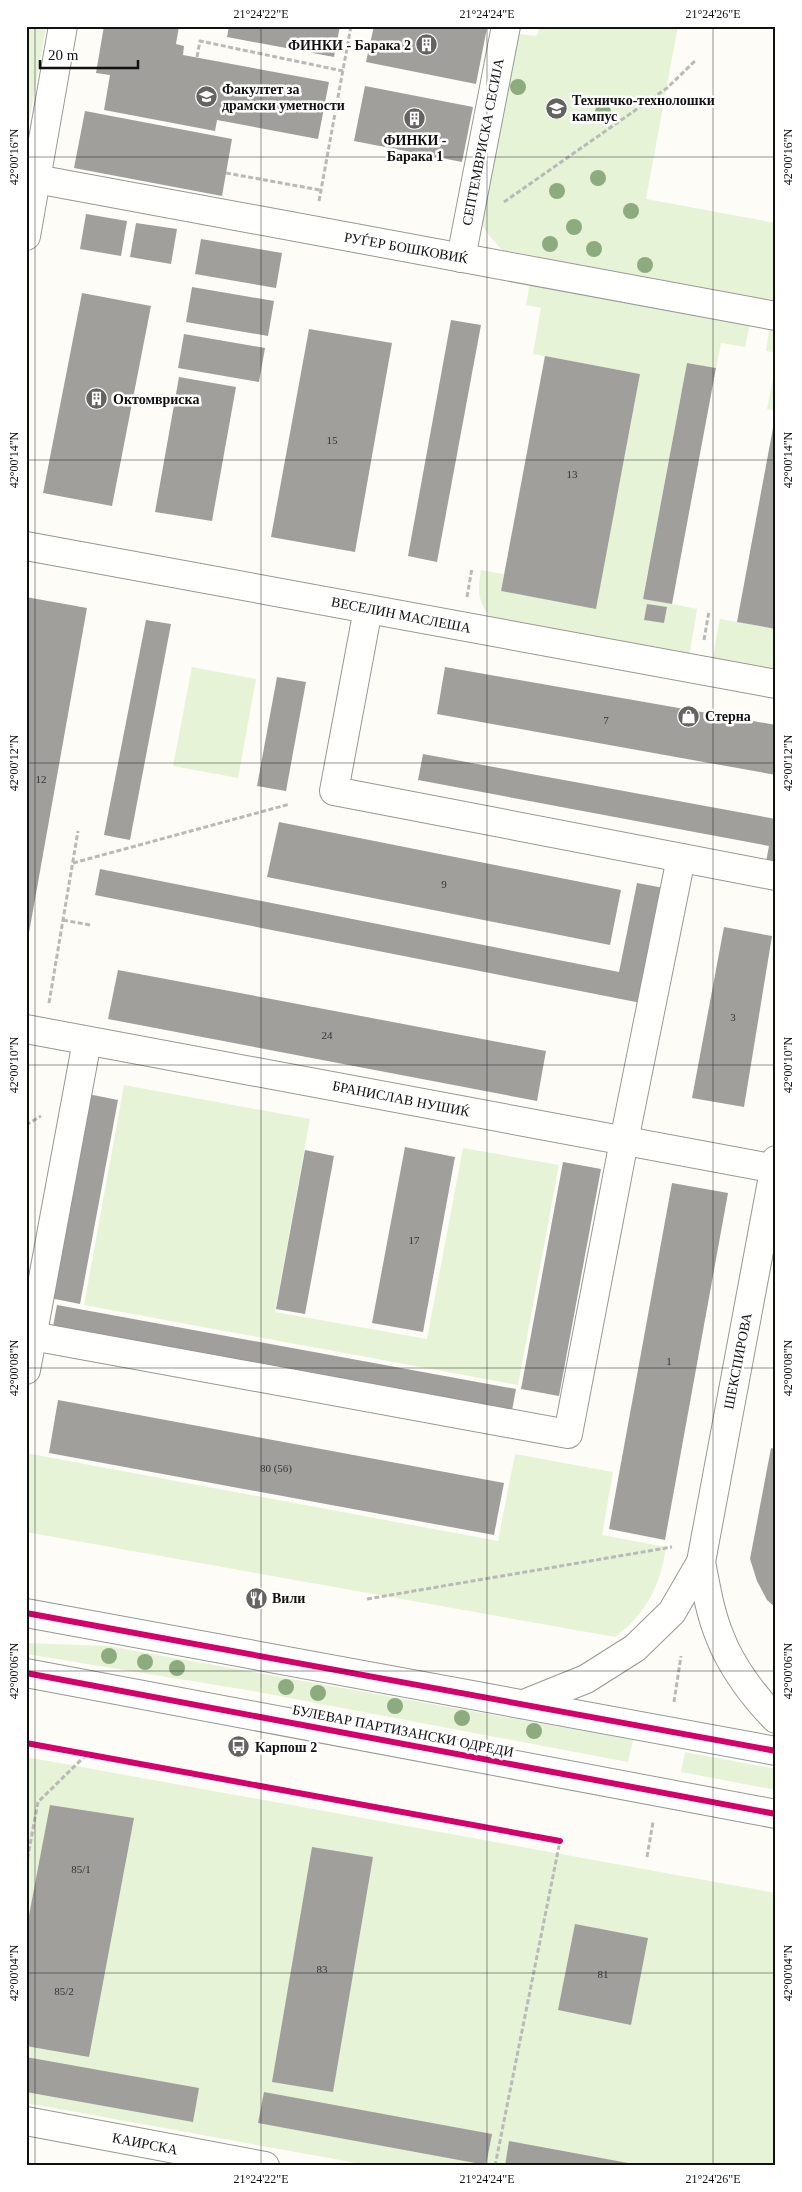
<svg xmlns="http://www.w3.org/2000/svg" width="802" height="2192" viewBox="0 0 802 2192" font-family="'Times New Roman',serif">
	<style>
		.green { fill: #e7f3d7 }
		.building { fill: #a19f9c }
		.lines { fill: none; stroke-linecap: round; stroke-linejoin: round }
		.minor-casing { stroke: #979795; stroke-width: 30 }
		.path { stroke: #b9b9b8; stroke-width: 3; stroke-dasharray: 5 2.5; stroke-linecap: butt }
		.minor { stroke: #fffffe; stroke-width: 28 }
		.cycleway-casing { stroke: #fff; stroke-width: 9 }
		.cycleway { stroke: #d6006c; stroke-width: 6 }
		.tree { fill: #8cac80 }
		.ticks { fill: none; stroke: #111; stroke-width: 1; stroke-opacity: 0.45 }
		.labels { text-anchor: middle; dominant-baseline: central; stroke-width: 5; stroke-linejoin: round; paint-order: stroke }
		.number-label { font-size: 11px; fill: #353434 }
		.poi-label { font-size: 14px; font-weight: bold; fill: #111; stroke: #fff; text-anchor: start }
		.street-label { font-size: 14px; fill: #111; stroke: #fff }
		.neatline { fill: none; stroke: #111; stroke-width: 2 }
		.ticks-label { font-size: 12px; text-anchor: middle; fill: #111 }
	</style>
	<rect width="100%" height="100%" fill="#fdfcf7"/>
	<g class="green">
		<path d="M26 26H46L26 139Z"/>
		<path d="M540 26H678L646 199 776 223V301L502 250 488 234 480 222 518 34 537 36Z"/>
		<path d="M530 282 750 323 745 347 721 343 716 368 687 363 643 598 697 609 689 658 493 621C478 602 477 594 481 570L504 574 501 591 596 608 640 374 533 354 541 308 526 305Z"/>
		<path d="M770 326 776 328V353L766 351Z"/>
		<path d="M776 364V411L767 409Z"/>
		<path d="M720 619 776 629V674L712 662Z"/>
		<path d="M192 667 256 679 238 778 173 766Z"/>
		<path d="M124 1085 310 1119 275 1312 427 1339 463 1148 559 1165 518 1385 84 1305Z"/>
		<path d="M26 1453 498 1541 515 1454 613 1472 602 1535 666 1547C661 1585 646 1614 615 1637L26 1532Z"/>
		<path d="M26 1643 108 1646 633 1740 628 1762 247 1690 26 1654Z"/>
		<path d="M685 1752 776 1769V1790L681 1772Z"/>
		<path d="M26 1757 776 1893V2166H373L26 2103Z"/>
	</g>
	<g class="building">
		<path d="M104 26H179L176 44 184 46 183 55 329 82 318 139 217 120 215 131 104 110 110 75 96 73Z"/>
		<path d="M229 26H340L334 57 227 37Z"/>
		<path d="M374 26 487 28 476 84 366 62Z"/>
		<path d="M365 86 473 107 462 162 354 141Z"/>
		<path d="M85 111 232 139 222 196 74 168Z"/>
		<path d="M86 214 127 221 121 256 80 249Z"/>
		<path d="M136 223 177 229 171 264 130 257Z"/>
		<path d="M201 239 282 253 276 288 195 274Z"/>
		<path d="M192 287 274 301 268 336 186 322Z"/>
		<path d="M82 293 151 306 112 506 43 493Z"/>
		<path d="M451 320 481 325 437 562 408 556Z"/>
		<path d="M309 329 392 343 355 552 271 537Z"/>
		<path d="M184 334 265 348 259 382 178 368Z"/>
		<path d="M545 356 640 374 596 609 501 591Z"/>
		<path d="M687 363 716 368 672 604 643 599Z"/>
		<path d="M179 377 236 387 212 521 155 512Z"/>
		<path d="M775 417 776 418V629L737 622Z"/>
		<path d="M26 597 87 608 27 944H26Z"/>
		<path d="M647 604 667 607 664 623 644 620Z"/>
		<path d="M146 620 171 624 130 840 104 835Z"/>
		<path d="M445 667 776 725V775L437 714Z"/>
		<path d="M277 677 306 682 286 791 257 786Z"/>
		<path d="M423 754 776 819V864L766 862 769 846 418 780Z"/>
		<path d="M279 822 621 890 610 945 267 877Z"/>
		<path d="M100 869 619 972 637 883 664 888 641 1003 95 895Z"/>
		<path d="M724 927 772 936 744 1107 692 1098Z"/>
		<path d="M118 970 546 1051 537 1101 108 1019Z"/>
		<path d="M88 1094 118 1100 80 1304 50 1298Z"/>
		<path d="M405 1147 455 1157 423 1332 372 1323Z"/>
		<path d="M305 1150 334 1156 305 1314 276 1309Z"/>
		<path d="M563 1162 601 1169 559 1396 521 1389Z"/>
		<path d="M672 1183 728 1193 665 1540 609 1529Z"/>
		<path d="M57 1305 516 1389 511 1416 52 1332Z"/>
		<path d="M58 1400 504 1483 494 1535 49 1453Z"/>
		<path d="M771 1448 776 1449V1608L767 1600 757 1581 750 1559Z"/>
		<path d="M50 1805 134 1818 89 2057 26 2046V1931Z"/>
		<path d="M312 1847 373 1857 333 2092 272 2082Z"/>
		<path d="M575 1924 648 1938 631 2025 558 2010Z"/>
		<path d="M26 2057 199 2088 193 2122 26 2092Z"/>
		<path d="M264 2092 492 2134 486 2165 258 2123Z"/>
		<path d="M509 2141 639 2165V2166H505Z"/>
	</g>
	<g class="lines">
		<defs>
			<g id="minor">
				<path d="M36 179 776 316"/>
				<path d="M26 236 63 26"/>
				<path d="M461 258 506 26"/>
				<path d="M26 546 776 684"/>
				<path d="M368 609 334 791 776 876"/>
				<path d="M26 1029 776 1169"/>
				<path d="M32 1336 568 1434 624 1141 681 858"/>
				<path d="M26 1370 87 1041"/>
				<path d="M701 1562C706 1587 710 1613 720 1637 731 1666 754 1697 776 1719"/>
				<path d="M26 1613 776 1751"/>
				<path d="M26 1673 776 1814"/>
				<path d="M524 1704 586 1679 635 1648 672 1612 701 1562 776 1160"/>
				<path d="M26 2121 265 2166"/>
			</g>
		</defs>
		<use href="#minor" class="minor-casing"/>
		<g class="path">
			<path d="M197 57 200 41 343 71"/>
			<path d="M226 173 320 190"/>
			<path d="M319 201 351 26"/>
			<path d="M504 202 667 88 696 60"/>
			<path d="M467 597 472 568"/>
			<path d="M704 640 709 611"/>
			<path d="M73 863 290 804"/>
			<path d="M63 920 90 925"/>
			<path d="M49 1003 78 831"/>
			<path d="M26 1125 41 1116"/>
			<path d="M367 1599 672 1547"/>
			<path d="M674 1702 681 1656"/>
			<path d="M647 1857 653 1822"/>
			<path d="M26 1866 38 1802 87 1754"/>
			<path d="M495 2166 560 1841"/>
		</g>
		<use href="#minor" class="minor"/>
		<defs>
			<g id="cycleway">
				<path d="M26 1613 776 1751"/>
				<path d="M26 1673 776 1814"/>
				<path d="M26 1743 560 1841"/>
			</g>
		</defs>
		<use href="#cycleway" class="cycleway-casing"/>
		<use href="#cycleway" class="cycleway"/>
	</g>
	<g class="tree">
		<circle cx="518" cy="87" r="8"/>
		<circle cx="603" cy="112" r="8"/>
		<circle cx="598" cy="178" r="8"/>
		<circle cx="557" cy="191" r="8"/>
		<circle cx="631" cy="211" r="8"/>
		<circle cx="574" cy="227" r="8"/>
		<circle cx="550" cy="244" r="8"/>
		<circle cx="594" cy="249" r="8"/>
		<circle cx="645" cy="265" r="8"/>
		<circle cx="109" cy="1656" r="8"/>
		<circle cx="145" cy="1662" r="8"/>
		<circle cx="177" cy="1668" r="8"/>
		<circle cx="286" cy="1687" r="8"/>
		<circle cx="318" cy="1693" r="8"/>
		<circle cx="395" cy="1706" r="8"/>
		<circle cx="462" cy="1718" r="8"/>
		<circle cx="534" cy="1731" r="8"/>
	</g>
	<path class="ticks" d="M35 26V2166M261 26V2166M487 26V2166M713 26V2166M26 157H776M26 460H776M26 763H776M26 1065H776M26 1368H776M26 1671H776M26 1973H776"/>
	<defs>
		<symbol id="building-disc" viewBox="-11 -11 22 22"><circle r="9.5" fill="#646362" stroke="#fff"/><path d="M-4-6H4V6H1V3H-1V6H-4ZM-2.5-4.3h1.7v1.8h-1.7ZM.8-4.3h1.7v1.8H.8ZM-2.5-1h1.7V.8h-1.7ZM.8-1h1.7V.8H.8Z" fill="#fff"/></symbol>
		<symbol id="university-disc" viewBox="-11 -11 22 22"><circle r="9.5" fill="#646362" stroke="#fff"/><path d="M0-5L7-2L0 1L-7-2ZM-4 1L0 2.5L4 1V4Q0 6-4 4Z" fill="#fff"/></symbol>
		<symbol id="shop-disc" viewBox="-11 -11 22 22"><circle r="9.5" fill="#646362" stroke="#fff"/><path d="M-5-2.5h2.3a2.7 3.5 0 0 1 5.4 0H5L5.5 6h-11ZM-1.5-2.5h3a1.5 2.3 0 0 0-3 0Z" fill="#fff"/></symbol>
		<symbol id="restaurant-disc" viewBox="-11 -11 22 22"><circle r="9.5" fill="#646362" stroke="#fff"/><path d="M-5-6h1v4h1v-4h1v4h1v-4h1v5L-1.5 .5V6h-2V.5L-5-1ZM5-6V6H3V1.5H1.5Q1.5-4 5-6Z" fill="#fff"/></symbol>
		<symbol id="bus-disc" viewBox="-11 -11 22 22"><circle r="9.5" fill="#646362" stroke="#fff"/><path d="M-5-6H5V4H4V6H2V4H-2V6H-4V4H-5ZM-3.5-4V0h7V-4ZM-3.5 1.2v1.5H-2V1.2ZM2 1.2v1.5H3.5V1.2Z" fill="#fff"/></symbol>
	</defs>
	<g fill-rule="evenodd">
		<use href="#building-disc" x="414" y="32" width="25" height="25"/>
		<use href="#university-disc" x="194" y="84" width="25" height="25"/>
		<use href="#university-disc" x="544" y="96" width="25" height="25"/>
		<use href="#building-disc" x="402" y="106" width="25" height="25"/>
		<use href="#building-disc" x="84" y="386" width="25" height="25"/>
		<use href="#shop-disc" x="676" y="704" width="25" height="25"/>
		<use href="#restaurant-disc" x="244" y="1586" width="25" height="25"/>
		<use href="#bus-disc" x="226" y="1734" width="25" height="25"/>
	</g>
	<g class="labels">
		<g class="number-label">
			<text x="332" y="440">15</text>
			<text x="572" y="474">13</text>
			<text x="606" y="720">7</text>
			<text x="41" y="779">12</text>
			<text x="444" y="884">9</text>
			<text x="733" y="1017">3</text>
			<text x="327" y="1035">24</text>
			<text x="414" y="1240">17</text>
			<text x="669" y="1361">1</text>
			<text x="276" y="1468">80 (56)</text>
			<text x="81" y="1869">85/1</text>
			<text x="322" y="1969">83</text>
			<text x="603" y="1974">81</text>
			<text x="64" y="1991">85/2</text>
		</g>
		<g class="poi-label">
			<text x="411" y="45" text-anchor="end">ФИНКИ - Барака 2</text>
			<text x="222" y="89">Факултет за<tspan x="222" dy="16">драмски уметности</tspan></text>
			<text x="572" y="100">Техничко-технолошки<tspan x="572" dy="16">кампус</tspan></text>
			<text x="415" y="140" text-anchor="middle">ФИНКИ -<tspan x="415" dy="16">Барака 1</tspan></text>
			<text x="113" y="399">Октомвриска</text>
			<text x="705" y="716">Стерна</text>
			<text x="272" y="1598">Вили</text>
			<text x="255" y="1747">Карпош 2</text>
		</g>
		<g class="street-label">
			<text transform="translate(483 142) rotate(-79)">СЕПТЕМВРИСКА СЕСИЈА</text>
			<text transform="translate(406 248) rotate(10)">РУЃЕР БОШКОВИЌ</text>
			<text transform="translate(401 615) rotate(11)">ВЕСЕЛИН МАСЛЕША</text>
			<text transform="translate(401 1099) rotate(11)">БРАНИСЛАВ НУШИЌ</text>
			<text transform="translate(738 1361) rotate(-79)">ШЕКСПИРОВА</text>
			<text transform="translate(403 1731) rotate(11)">БУЛЕВАР ПАРТИЗАНСКИ ОДРЕДИ</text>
			<text transform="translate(145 2144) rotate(11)">КАИРСКА</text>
		</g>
	</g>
	<rect width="802" height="2192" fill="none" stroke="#ffffff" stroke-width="55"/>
	<path d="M40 60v8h98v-8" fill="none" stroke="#111111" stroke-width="2.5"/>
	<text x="48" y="60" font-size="15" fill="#111111" stroke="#ffffff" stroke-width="4" paint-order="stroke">20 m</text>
	<rect x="28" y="28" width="746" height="2136" class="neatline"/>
	<g class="ticks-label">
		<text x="261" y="18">21°24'22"E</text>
		<text x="487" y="18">21°24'24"E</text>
		<text x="713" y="18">21°24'26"E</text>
		<text transform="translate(14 157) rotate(-90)" y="4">42°00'16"N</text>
		<text transform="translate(788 157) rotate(-90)" y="4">42°00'16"N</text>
		<text transform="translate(14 460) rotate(-90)" y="4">42°00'14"N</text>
		<text transform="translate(788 460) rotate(-90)" y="4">42°00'14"N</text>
		<text transform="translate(14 763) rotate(-90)" y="4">42°00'12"N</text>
		<text transform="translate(788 763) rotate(-90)" y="4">42°00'12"N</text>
		<text transform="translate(14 1065) rotate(-90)" y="4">42°00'10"N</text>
		<text transform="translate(788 1065) rotate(-90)" y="4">42°00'10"N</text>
		<text transform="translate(14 1368) rotate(-90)" y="4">42°00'08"N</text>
		<text transform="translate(788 1368) rotate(-90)" y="4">42°00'08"N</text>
		<text transform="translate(14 1671) rotate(-90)" y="4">42°00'06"N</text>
		<text transform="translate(788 1671) rotate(-90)" y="4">42°00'06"N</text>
		<text transform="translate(14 1973) rotate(-90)" y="4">42°00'04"N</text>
		<text transform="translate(788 1973) rotate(-90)" y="4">42°00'04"N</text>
		<text x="261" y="2183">21°24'22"E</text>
		<text x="487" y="2183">21°24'24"E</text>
		<text x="713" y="2183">21°24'26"E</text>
	</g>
</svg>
